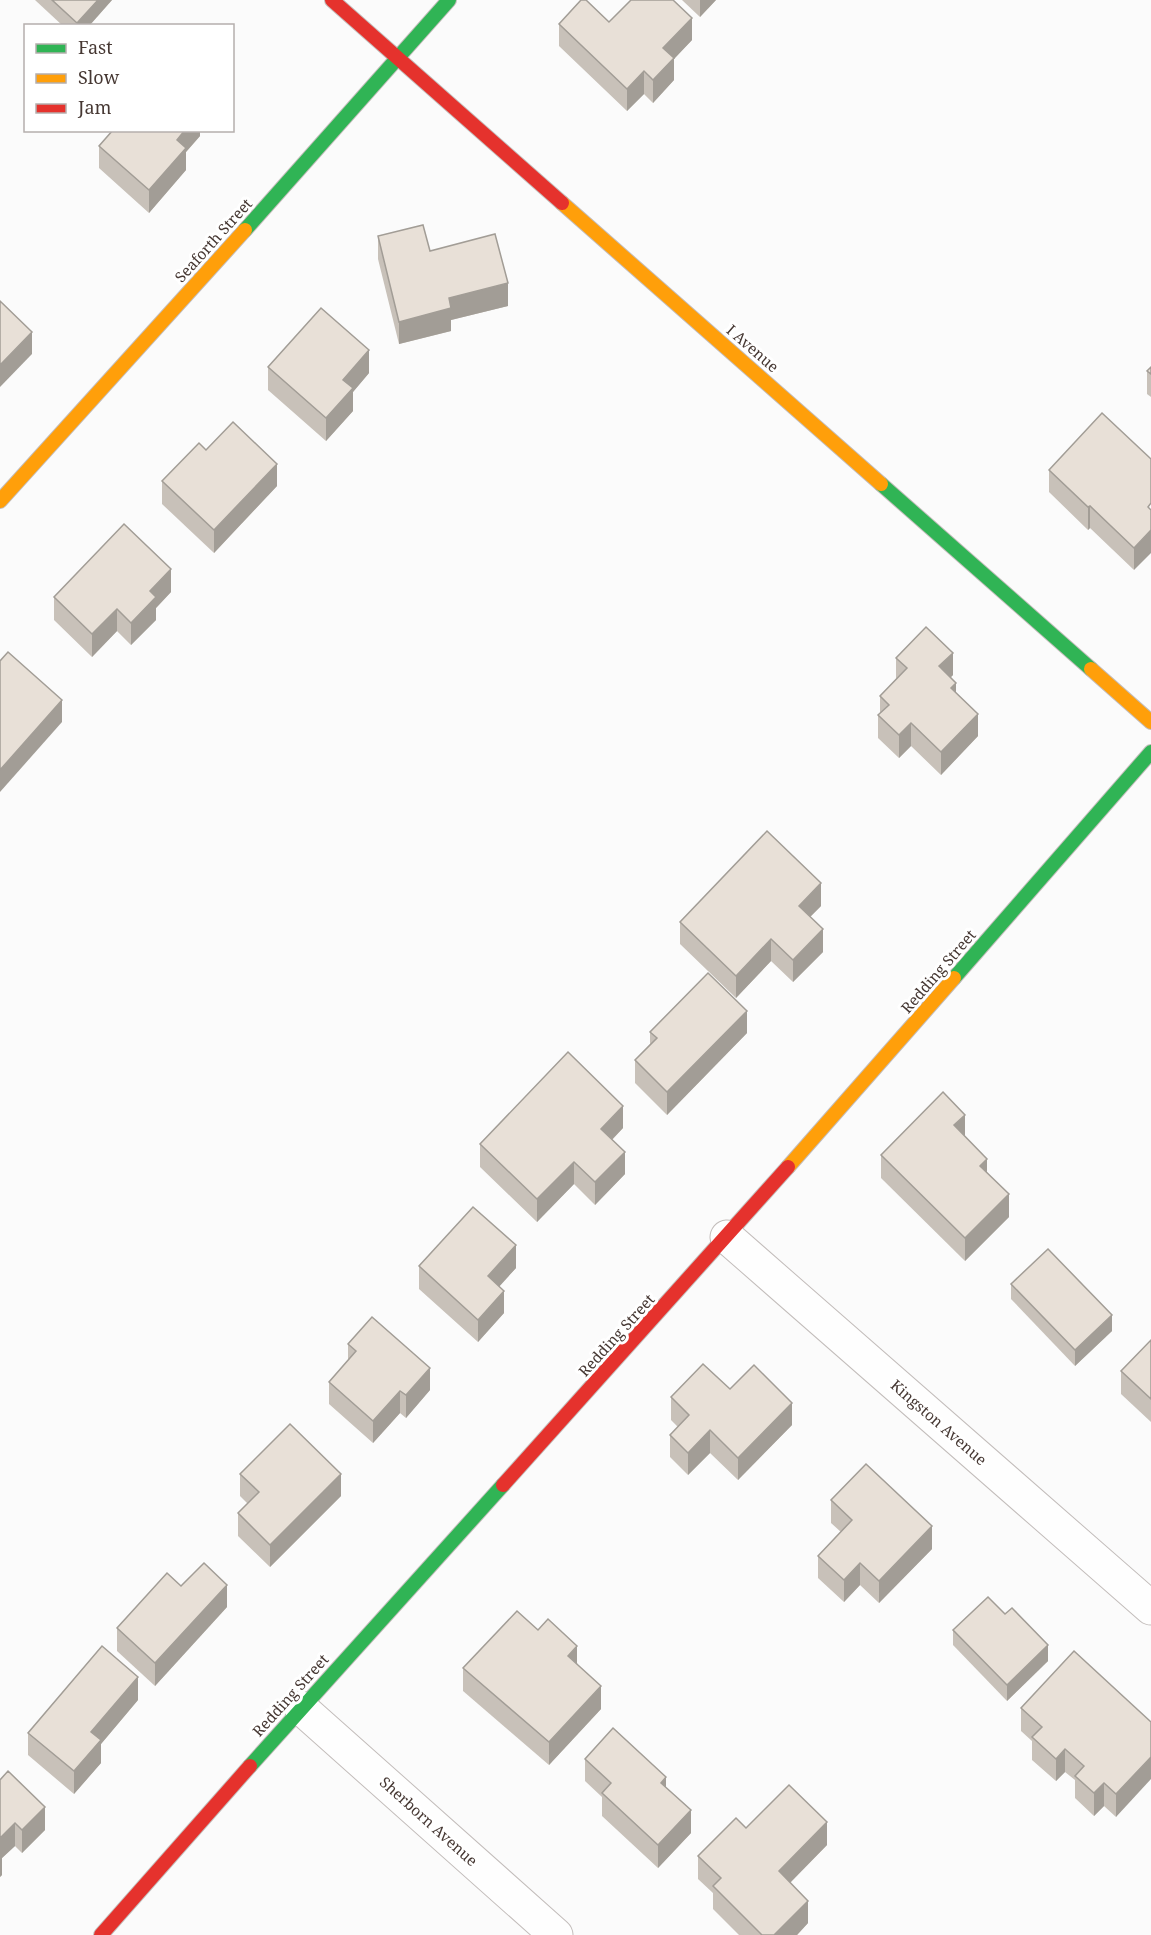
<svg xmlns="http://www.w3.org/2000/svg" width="1151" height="1935" viewBox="0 0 1151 1935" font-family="'Noto Serif',serif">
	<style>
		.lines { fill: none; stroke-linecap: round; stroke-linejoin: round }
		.street-casing { stroke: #c3bdbb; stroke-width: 35 }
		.fast-casing { stroke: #c3bdbb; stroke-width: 16 }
		.slow-casing { stroke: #c3bdbb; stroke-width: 16 }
		.jam-casing { stroke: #c3bdbb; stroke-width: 16 }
		.street { stroke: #fefefe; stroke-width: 33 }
		.fast { stroke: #30b455; stroke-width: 14 }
		.slow { stroke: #ff9f0a; stroke-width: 14 }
		.jam { stroke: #e5322d; stroke-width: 14 }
		.wall { fill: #c8c1b9 }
		.shaded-wall { fill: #a29d96 }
		.building { fill: #e8e0d7; stroke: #a29d96; stroke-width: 1.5 }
		.labels { text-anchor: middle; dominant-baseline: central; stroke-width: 6; stroke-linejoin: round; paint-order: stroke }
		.street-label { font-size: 15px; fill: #463833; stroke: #fff }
	</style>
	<rect width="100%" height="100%" fill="#fbfbfb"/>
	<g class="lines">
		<defs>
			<g id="street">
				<path d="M727 1237 1151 1608"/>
				<path d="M301 1708 556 1935"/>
			</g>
			<g id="fast">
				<path d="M245 230 449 0"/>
				<path d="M881 484 1091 669"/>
				<path d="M954 978 1151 752"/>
				<path d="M250 1766 503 1485"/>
			</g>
			<g id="slow">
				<path d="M562 203 881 484"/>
				<path d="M0 501 245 230"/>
				<path d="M1091 669 1151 722"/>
				<path d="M788 1167 954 978"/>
			</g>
			<g id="jam">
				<path d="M332 0 562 203"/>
				<path d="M503 1485 788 1167"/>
				<path d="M101 1935 250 1766"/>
			</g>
		</defs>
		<use href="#street" class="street-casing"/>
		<use href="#fast" class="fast-casing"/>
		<use href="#slow" class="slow-casing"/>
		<use href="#jam" class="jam-casing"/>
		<use href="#street" class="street"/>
		<use href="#fast" class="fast"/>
		<use href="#slow" class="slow"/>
		<use href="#jam" class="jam"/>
	</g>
	<g class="wall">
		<path d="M35 0H112L89 26H63Z"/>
		<path d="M682 0H716L700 17Z"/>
		<path d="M609 22 692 40 674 59V80L653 103 644 94 627 111 559 46V24Z"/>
		<path d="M200 130V136L186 152V170L149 213 99 168V146Z"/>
		<path d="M378 236 430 251 508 306 451 320V331L399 344 378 259Z"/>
		<path d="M268 367 369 373 353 392V411L326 441 268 390Z"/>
		<path d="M1151 367V397L1147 394V371Z"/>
		<path d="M206 450 277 486 214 553 162 504V481Z"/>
		<path d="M1151 459 1134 570 1090 528 1088 530 1049 492V470Z"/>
		<path d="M171 592 156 608V620L131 645 117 631 92 657 54 620V597Z"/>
		<path d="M896 658 953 675 951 677 956 693 978 736 941 775 911 746 899 758 878 738V715L880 714V696L896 679Z"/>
		<path d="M821 906 810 917 823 952 793 982 771 961 736 998 680 944V922Z"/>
		<path d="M650 1032 747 1033 667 1115 635 1083V1060L650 1044Z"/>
		<path d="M623 1128 612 1140 625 1174 595 1205 574 1184 537 1222 480 1167V1144Z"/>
		<path d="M965 1137 987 1174 1009 1217 965 1261 881 1178V1155Z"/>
		<path d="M419 1266 516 1268 499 1286 504 1313 478 1342 419 1289Z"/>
		<path d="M1011 1284 1112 1331 1075 1366 1011 1299Z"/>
		<path d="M1151 1340V1422L1121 1394V1371Z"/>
		<path d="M348 1344 430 1390 406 1418 400 1413 373 1443 329 1404V1382L348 1361Z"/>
		<path d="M730 1389 792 1425 738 1480 710 1453 688 1475 670 1457V1435L678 1427 671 1420V1397Z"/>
		<path d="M240 1474 341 1496 270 1567 238 1536V1513L248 1504 240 1496Z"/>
		<path d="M831 1500 932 1549 879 1603 860 1585 844 1602 818 1578V1556L841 1532 831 1523Z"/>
		<path d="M181 1586 227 1607 155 1686 117 1651V1628Z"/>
		<path d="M1005 1614 1048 1661 1007 1701 953 1645V1630Z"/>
		<path d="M538 1630 577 1663 601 1709 549 1765 463 1691V1668Z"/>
		<path d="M138 1700 101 1744V1763L74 1794 28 1755V1733Z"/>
		<path d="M1021 1708 1151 1722 1116 1817 1104 1806 1094 1816 1075 1798V1780L1065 1772 1056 1781 1032 1760V1741L1021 1731Z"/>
		<path d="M585 1759 666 1788 691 1833 658 1868 602 1816V1797L585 1781Z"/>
		<path d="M0 1780 45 1830 22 1853 15 1846 2 1858V1875L0 1877Z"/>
		<path d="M746 1828 827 1845 790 1883 808 1923 797 1935H739L713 1909V1893L698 1879V1856Z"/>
	</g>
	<g class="shaded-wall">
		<path d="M98 0H112L89 26H77V23Z"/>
		<path d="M700 0H716L700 17Z"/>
		<path d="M692 18V40L674 59V80L653 103V80L663 48Z"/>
		<path d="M644 71V94L627 111V89Z"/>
		<path d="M185 130H200V136L186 152V170L149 213V190L177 140Z"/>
		<path d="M508 283V306L451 320V331L399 344V322L449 298Z"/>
		<path d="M32 332V354L0 387V365Z"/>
		<path d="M369 350V373L353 392V411L326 441V418L343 380Z"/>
		<path d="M277 464V486L214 553V530Z"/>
		<path d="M1090 506V528L1088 530V507Z"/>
		<path d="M1151 530V553L1134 570V548Z"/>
		<path d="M171 569V592L156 608V620L131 645V623L150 591Z"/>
		<path d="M117 609V631L92 657V634Z"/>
		<path d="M953 653V675L939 689V666Z"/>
		<path d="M956 683V705L951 688Z"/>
		<path d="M62 700V722L0 792V770Z"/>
		<path d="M978 714V736L941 775V752Z"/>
		<path d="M911 723V746L899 758V735Z"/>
		<path d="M821 883V906L799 928V906Z"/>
		<path d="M823 929V952L793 982V960Z"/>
		<path d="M771 939V961L736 998V976Z"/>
		<path d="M747 1011V1033L667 1115V1092Z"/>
		<path d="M623 1106V1128L601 1151V1129Z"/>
		<path d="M965 1115V1137L954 1125Z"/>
		<path d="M625 1152V1174L595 1205V1182Z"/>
		<path d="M987 1159V1181L980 1166Z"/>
		<path d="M574 1162V1184L537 1222V1199Z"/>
		<path d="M1009 1194V1217L965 1261V1238Z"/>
		<path d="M516 1245V1268L488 1299V1276Z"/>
		<path d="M504 1291V1313L478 1342V1320Z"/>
		<path d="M1112 1315V1331L1075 1366V1350Z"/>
		<path d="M430 1368V1390L406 1418V1395Z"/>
		<path d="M400 1391V1413L373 1443V1421Z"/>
		<path d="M792 1403V1425L738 1480V1458Z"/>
		<path d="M710 1430V1453L688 1475V1453Z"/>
		<path d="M341 1474V1496L270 1567V1545Z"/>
		<path d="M932 1526V1549L879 1603V1581Z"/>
		<path d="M860 1563V1585L844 1602V1580Z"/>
		<path d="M227 1585V1607L155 1686V1663Z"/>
		<path d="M1048 1645V1661L1007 1701V1685Z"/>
		<path d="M577 1646V1668L568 1656Z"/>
		<path d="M138 1677V1700L101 1744V1763L74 1794V1771L91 1732Z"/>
		<path d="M601 1686V1709L549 1765V1742Z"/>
		<path d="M1065 1749V1772L1056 1781V1759Z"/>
		<path d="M1151 1757V1779L1116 1817V1794Z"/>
		<path d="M666 1777V1799L661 1783Z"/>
		<path d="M1104 1783V1806L1094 1816V1793Z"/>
		<path d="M45 1807V1830L22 1853V1830Z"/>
		<path d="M691 1810V1833L658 1868V1845Z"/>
		<path d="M827 1822V1845L779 1894V1871Z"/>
		<path d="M15 1823V1846L2 1858V1875L0 1877V1838Z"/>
		<path d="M808 1901V1923L797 1935H774Z"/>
	</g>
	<g class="building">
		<path d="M52 0H98L77 23Z"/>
		<path d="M581 0H586L609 22 631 0H673L692 18 663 48 674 58 653 80 644 71 627 89 559 24Z"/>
		<path d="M113 130H185L177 140 186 148 149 190 99 146Z"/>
		<path d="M423 225 430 251 495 234 508 283 449 298 451 308 399 322 378 236Z"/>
		<path d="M0 301 32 332 0 365Z"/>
		<path d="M321 308 369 350 343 380 353 388 326 418 268 367Z"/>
		<path d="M1151 367V374L1147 371Z"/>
		<path d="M1102 413 1151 459V503L1148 507 1151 510V530L1134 548 1090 506 1088 507 1049 470Z"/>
		<path d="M233 422 277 464 214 530 162 481 199 443 206 450Z"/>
		<path d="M124 524 171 569 150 591 156 597 131 623 117 609 92 634 54 597Z"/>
		<path d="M926 627 953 653 939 666 956 683 951 688 978 714 941 752 911 723 899 735 878 715 889 705 880 696 907 668 896 658Z"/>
		<path d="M8 652 62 700 0 770V661Z"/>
		<path d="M767 831 821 883 799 906 823 929 793 960 771 939 736 976 680 922Z"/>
		<path d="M708 973 747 1011 667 1092 635 1060 657 1038 650 1032Z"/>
		<path d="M568 1052 623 1106 601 1129 625 1152 595 1182 574 1162 537 1199 480 1144Z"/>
		<path d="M943 1092 965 1115 954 1125 987 1159 980 1166 1009 1194 965 1238 881 1155Z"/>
		<path d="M473 1207 516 1245 488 1276 504 1291 478 1320 419 1266Z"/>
		<path d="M1048 1249 1112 1315 1075 1350 1011 1284Z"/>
		<path d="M372 1317 430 1368 406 1395 400 1391 373 1421 329 1382 356 1351 348 1344Z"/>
		<path d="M1151 1340V1399L1121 1371Z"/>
		<path d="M703 1364 730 1389 754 1365 792 1403 738 1458 710 1430 688 1453 670 1435 689 1415 671 1397Z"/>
		<path d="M290 1424 341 1474 270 1545 238 1513 259 1492 240 1474Z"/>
		<path d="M866 1464 932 1526 879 1581 860 1563 844 1580 818 1556 852 1520 831 1500Z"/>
		<path d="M204 1563 227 1585 155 1663 117 1628 167 1573 181 1586Z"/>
		<path d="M988 1597 1005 1614 1012 1608 1048 1645 1007 1685 953 1630Z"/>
		<path d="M517 1611 538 1630 548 1619 577 1646 568 1656 601 1686 549 1742 463 1668Z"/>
		<path d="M102 1646 138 1677 91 1732 101 1740 74 1771 28 1733Z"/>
		<path d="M1074 1651 1151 1722V1757L1116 1794 1104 1783 1094 1793 1075 1776 1084 1766 1065 1749 1056 1759 1032 1737 1042 1727 1021 1708Z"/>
		<path d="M613 1728 666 1777 661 1783 691 1810 658 1845 602 1793 611 1783 585 1759Z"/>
		<path d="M8 1771 45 1807 22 1830 15 1823 0 1838V1780Z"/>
		<path d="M789 1785 827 1822 779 1871 808 1901 774 1935H762L713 1886 721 1878 698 1856 736 1818 746 1828Z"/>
	</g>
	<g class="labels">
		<g class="street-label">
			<text transform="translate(213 240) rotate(-48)">Seaforth Street</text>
			<text transform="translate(753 348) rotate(41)">I Avenue</text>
			<text transform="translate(938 971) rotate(-49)">Redding Street</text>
			<text transform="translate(616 1335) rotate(-48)">Redding Street</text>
			<text transform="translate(939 1422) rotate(41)">Kingston Avenue</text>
			<text transform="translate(290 1695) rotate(-48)">Redding Street</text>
			<text transform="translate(429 1821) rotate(42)">Sherborn Avenue</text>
		</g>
	</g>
	<rect x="24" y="24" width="210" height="108" fill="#ffffff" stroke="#b5afad" stroke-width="1.5"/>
	<rect x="36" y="44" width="30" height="9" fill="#30b455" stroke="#b5afad" stroke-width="1.5"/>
	<text x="78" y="54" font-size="18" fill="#463833">Fast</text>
	<rect x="36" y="74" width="30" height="9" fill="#ff9f0a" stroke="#b5afad" stroke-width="1.5"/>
	<text x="78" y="84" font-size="18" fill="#463833">Slow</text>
	<rect x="36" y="104" width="30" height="9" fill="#e5322d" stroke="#b5afad" stroke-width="1.5"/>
	<text x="78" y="114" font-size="18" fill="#463833">Jam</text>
</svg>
